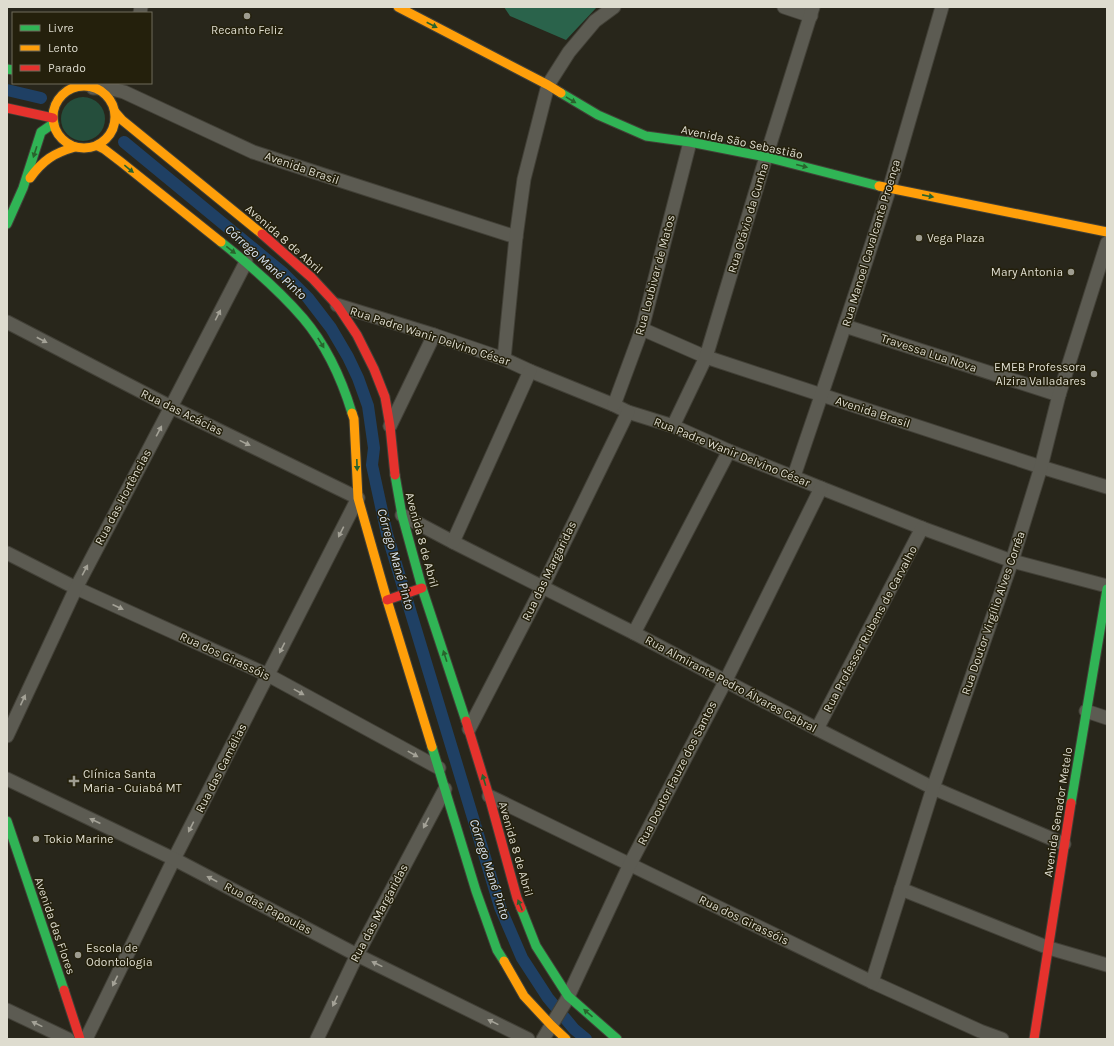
<svg xmlns="http://www.w3.org/2000/svg" width="1114" height="1046" viewBox="0 0 1114 1046" font-family="Karla,sans-serif">
	<style>
		.green { fill: #254e3c }
		.forest { fill: #2a634b }
		.lines { fill: none; stroke-linecap: round; stroke-linejoin: round }
		.canal { stroke: #1f4064; stroke-width: 12 }
		.street-casing { stroke: #424037; stroke-width: 15 }
		.fast-casing { stroke: #424037; stroke-width: 11 }
		.slow-casing { stroke: #424037; stroke-width: 11 }
		.jam-casing { stroke: #424037; stroke-width: 11 }
		.street { stroke: #5c5b52; stroke-width: 13 }
		.fast { stroke: #30b455; stroke-width: 9 }
		.slow { stroke: #ff9f0a; stroke-width: 9 }
		.jam { stroke: #e5322d; stroke-width: 9 }
		.oneway { fill: #29632d }
		.oneway2 { fill: #a4a297 }
		.poi-dot { fill: #9e9c90; stroke: #24200c; stroke-width: 1.5 }
		.labels { text-anchor: middle; dominant-baseline: central; stroke-width: 3; stroke-linejoin: round; paint-order: stroke }
		.poi-label { font-size: 12px; fill: #dedccf; stroke: #24200c; text-anchor: start }
		.street-label { font-size: 12px; fill: #dedccf; stroke: #24200c }
		.water-label { font-size: 13px; font-style: italic; fill: #d8e3f1; stroke: #24200c }
	</style>
	<rect width="100%" height="100%" fill="#28261b"/>
	<circle class="green" cx="83" cy="119" r="22"/>
	<path class="forest" d="M504 7H597L566 40 510 16Z"/>
	<g class="lines">
		<g class="canal">
			<path d="M7 90 41 98"/>
			<path d="M124 142 283 273 308 298 331 328 348 357 358 378 368 406 374 448 372 465 387 534 500 907 522 958 548 998 574 1029 586 1039"/>
		</g>
		<defs>
			<g id="street">
				<path d="M784 7 811 16"/>
				<path d="M140 13 141 7"/>
				<path d="M93 88H108L124 92 253 152 339 180 516 237"/>
				<path d="M337 305 434 335 504 359 530 371 614 405 628 412 673 426 729 451 821 488 922 528 1012 561 1107 586"/>
				<path d="M7 322 171 407 358 498 174 859 86 1039"/>
				<path d="M845 326 1059 395"/>
				<path d="M642 329 706 357 1041 467 1107 487"/>
				<path d="M504 359 516 237 524 179 548 85 569 52 595 21 614 7"/>
				<path d="M614 405 642 329 690 142"/>
				<path d="M390 426 434 335"/>
				<path d="M673 426 706 357 766 157 813 7"/>
				<path d="M794 476C826 381 859 286 889 190 907 129 924 68 942 7"/>
				<path d="M402 515 453 542 634 633 817 729 933 788 1064 844"/>
				<path d="M453 542 530 371"/>
				<path d="M7 553 76 588 268 675 439 768"/>
				<path d="M634 633 729 451"/>
				<path d="M1086 711 1107 718"/>
				<path d="M469 729 543 586 628 412"/>
				<path d="M817 729 922 528"/>
				<path d="M7 736 76 588 171 407 246 262"/>
				<path d="M7 779 174 859 357 955 528 1039"/>
				<path d="M489 796 872 982 980 1031 1002 1039"/>
				<path d="M901 889 1049 948 1107 965"/>
				<path d="M872 982 933 788 1012 561 1041 467 1059 395 1107 243"/>
				<path d="M7 1010 68 1039"/>
				<path d="M317 1039 357 955 445 789"/>
				<path d="M543 1039 566 1001 630 864 726 680 821 488"/>
			</g>
			<g id="fast">
				<path d="M7 69 13 70"/>
				<path d="M561 93 598 115 646 136 690 142 766 157 879 186"/>
				<path d="M7 224 23 188 41 132 54 123"/>
				<path d="M221 242C250 265 279 290 303 318 326 345 342 380 352 413"/>
				<path d="M395 475 402 515 422 588 466 721"/>
				<path d="M432 747 476 891 497 950 504 961"/>
				<path d="M1071 803 1107 589"/>
				<path d="M7 821 64 990"/>
				<path d="M521 908 536 946 568 996 617 1039"/>
			</g>
			<g id="slow">
				<path d="M398 7 548 85 561 93"/>
				<circle cx="84" cy="117" r="31"/>
				<path d="M115 112 122 120 262 234"/>
				<path d="M98 146 104 149 121 162 221 242"/>
				<path d="M30 178C43 160 54 153 75 147"/>
				<path d="M879 186 1107 232"/>
				<path d="M352 413 354 419 358 498 387 600 432 747"/>
				<path d="M504 961 524 996 551 1025 566 1039"/>
			</g>
			<g id="jam">
				<path d="M7 108 53 118"/>
				<path d="M262 234 312 278 337 305 357 335 374 369 385 397 390 426 395 475"/>
				<path d="M387 600 422 588"/>
				<path d="M466 721 489 796 517 898 521 908"/>
				<path d="M64 990 80 1039"/>
				<path d="M1034 1039 1071 803"/>
			</g>
		</defs>
		<use href="#street" class="street-casing"/>
		<use href="#fast" class="fast-casing"/>
		<use href="#slow" class="slow-casing"/>
		<use href="#jam" class="jam-casing"/>
		<use href="#street" class="street"/>
		<use href="#fast" class="fast"/>
		<use href="#slow" class="slow"/>
		<use href="#jam" class="jam"/>
	</g>
	<defs><path id="oneway-solid" d="M-6-.8H1V-3.2L6.5 0L1 3.2V.8H-6Z"/></defs>
	<g class="oneway">
		<use href="#oneway-solid" transform="translate(432 25) rotate(27)"/>
		<use href="#oneway-solid" transform="translate(571 100) rotate(31)"/>
		<use href="#oneway-solid" transform="translate(35 152) rotate(108)"/>
		<use href="#oneway-solid" transform="translate(802 166) rotate(14)"/>
		<use href="#oneway-solid" transform="translate(129 169) rotate(39)"/>
		<use href="#oneway-solid" transform="translate(928 196) rotate(11)"/>
		<use href="#oneway-solid" transform="translate(231 250) rotate(38)"/>
		<use href="#oneway-solid" transform="translate(321 343) rotate(58)"/>
		<use href="#oneway-solid" transform="translate(357 465) rotate(88)"/>
		<use href="#oneway-solid" transform="translate(445 656) rotate(-108)"/>
		<use href="#oneway-solid" transform="translate(484 780) rotate(-107)"/>
		<use href="#oneway-solid" transform="translate(520 905) rotate(-112)"/>
		<use href="#oneway-solid" transform="translate(588 1013) rotate(-139)"/>
	</g>
	<g class="oneway2">
		<use href="#oneway-solid" transform="translate(218 315) rotate(-63)"/>
		<use href="#oneway-solid" transform="translate(42 340) rotate(28)"/>
		<use href="#oneway-solid" transform="translate(159 431) rotate(-62)"/>
		<use href="#oneway-solid" transform="translate(245 443) rotate(26)"/>
		<use href="#oneway-solid" transform="translate(341 532) rotate(117)"/>
		<use href="#oneway-solid" transform="translate(85 570) rotate(-62)"/>
		<use href="#oneway-solid" transform="translate(118 607) rotate(24)"/>
		<use href="#oneway-solid" transform="translate(282 648) rotate(117)"/>
		<use href="#oneway-solid" transform="translate(299 692) rotate(29)"/>
		<use href="#oneway-solid" transform="translate(23 700) rotate(-65)"/>
		<use href="#oneway-solid" transform="translate(413 754) rotate(29)"/>
		<use href="#oneway-solid" transform="translate(95 821) rotate(-155)"/>
		<use href="#oneway-solid" transform="translate(426 823) rotate(118)"/>
		<use href="#oneway-solid" transform="translate(191 827) rotate(117)"/>
		<use href="#oneway-solid" transform="translate(212 879) rotate(-152)"/>
		<use href="#oneway-solid" transform="translate(377 964) rotate(-154)"/>
		<use href="#oneway-solid" transform="translate(115 981) rotate(116)"/>
		<use href="#oneway-solid" transform="translate(335 1001) rotate(115)"/>
		<use href="#oneway-solid" transform="translate(493 1022) rotate(-154)"/>
		<use href="#oneway-solid" transform="translate(37 1024) rotate(-154)"/>
	</g>
	<g class="poi-dot">
		<circle cx="247" cy="16" r="4"/>
		<circle cx="919" cy="238" r="4"/>
		<circle cx="1071" cy="272" r="4"/>
		<circle cx="1094" cy="374" r="4"/>
		<path d="M72 775h4v4h4v4h-4v4h-4v-4h-4v-4h4z"/>
		<circle cx="36" cy="839" r="4"/>
		<circle cx="78" cy="955" r="4"/>
	</g>
	<g class="labels">
		<g class="poi-label">
			<text x="247" y="30" text-anchor="middle">Recanto Feliz</text>
			<text x="927" y="238">Vega Plaza</text>
			<text x="1063" y="272" text-anchor="end">Mary Antonia</text>
			<text x="1086" y="367" text-anchor="end">EMEB Professora<tspan x="1086" dy="14">Alzira Valladares</tspan></text>
			<text x="83" y="774">Clínica Santa<tspan x="83" dy="14">Maria - Cuiabá MT</tspan></text>
			<text x="44" y="839">Tokio Marine</text>
			<text x="86" y="948">Escola de<tspan x="86" dy="14">Odontologia</tspan></text>
		</g>
		<g class="street-label">
			<text transform="translate(742 142) rotate(12)">Avenida São Sebastião</text>
			<text transform="translate(302 168) rotate(19)">Avenida Brasil</text>
			<text transform="translate(748 218) rotate(-73)">Rua Otávio da Cunha</text>
			<text transform="translate(284 239) rotate(41)">Avenida 8 de Abril</text>
			<text transform="translate(871 243) rotate(-73)">Rua Manoel Cavalcante Proença</text>
			<text transform="translate(655 275) rotate(-75)">Rua Loubivar de Matos</text>
			<text transform="translate(430 336) rotate(18)">Rua Padre Wanir Delvino César</text>
			<text transform="translate(929 353) rotate(18)">Travessa Lua Nova</text>
			<text transform="translate(182 412) rotate(26)">Rua das Acácias</text>
			<text transform="translate(873 412) rotate(18)">Avenida Brasil</text>
			<text transform="translate(732 452) rotate(22)">Rua Padre Wanir Delvino César</text>
			<text transform="translate(123 497) rotate(-62)">Rua das Hortências</text>
			<text transform="translate(422 540) rotate(75)">Avenida 8 de Abril</text>
			<text transform="translate(549 571) rotate(-64)">Rua das Margaridas</text>
			<text transform="translate(993 613) rotate(-71)">Rua Doutor Virgílio Alves Corrêa</text>
			<text transform="translate(870 629) rotate(-62)">Rua Professor Rubens de Carvalho</text>
			<text transform="translate(225 656) rotate(25)">Rua dos Girassóis</text>
			<text transform="translate(731 684) rotate(28)">Rua Almirante Pedro Álvares Cabral</text>
			<text transform="translate(221 768) rotate(-63)">Rua das Camélias</text>
			<text transform="translate(677 773) rotate(-63)">Rua Doutor Fauze dos Santos</text>
			<text transform="translate(1058 812) rotate(-81)">Avenida Senador Metelo</text>
			<text transform="translate(516 849) rotate(74)">Avenida 8 de Abril</text>
			<text transform="translate(268 908) rotate(28)">Rua das Papoulas</text>
			<text transform="translate(379 913) rotate(-62)">Rua das Margaridas</text>
			<text transform="translate(744 920) rotate(26)">Rua dos Girassóis</text>
			<text transform="translate(55 926) rotate(71)">Avenida das Flores</text>
		</g>
		<g class="water-label">
			<text transform="translate(266 262) rotate(42)">Córrego Mané Pinto</text>
			<text transform="translate(396 559) rotate(74)">Córrego Mané Pinto</text>
			<text transform="translate(490 869) rotate(72)">Córrego Mané Pinto</text>
		</g>
	</g>
	<rect width="1114" height="1046" fill="none" stroke="#dedccf" stroke-width="16"/>
	<rect x="12" y="12" width="140" height="72" fill="#24200c" stroke="#6e6b5a"/>
	<rect x="20" y="25" width="20" height="6" fill="#30b455" stroke="#6e6b5a"/>
	<text x="48" y="32" font-size="12" fill="#dedccf">Livre</text>
	<rect x="20" y="45" width="20" height="6" fill="#ff9f0a" stroke="#6e6b5a"/>
	<text x="48" y="52" font-size="12" fill="#dedccf">Lento</text>
	<rect x="20" y="65" width="20" height="6" fill="#e5322d" stroke="#6e6b5a"/>
	<text x="48" y="72" font-size="12" fill="#dedccf">Parado</text>
</svg>
